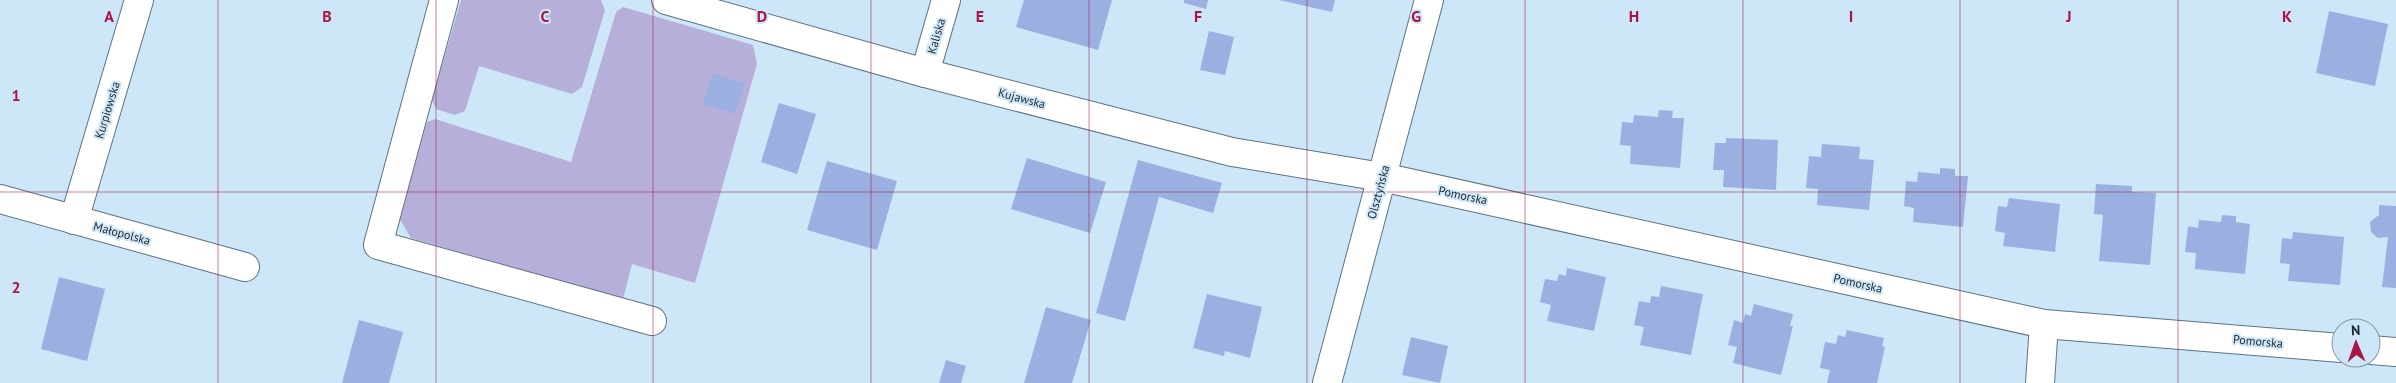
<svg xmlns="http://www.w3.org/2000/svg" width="2396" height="383" viewBox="0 0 2396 383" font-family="'PT Sans',sans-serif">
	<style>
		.green { fill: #b6afda }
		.building { fill: #9bb0e1 }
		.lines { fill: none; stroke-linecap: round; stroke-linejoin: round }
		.minor-casing { stroke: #5e7383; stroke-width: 30 }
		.minor { stroke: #fff; stroke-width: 28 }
		.grid { fill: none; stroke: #aa1545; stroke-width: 1; stroke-opacity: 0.55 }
		.labels { text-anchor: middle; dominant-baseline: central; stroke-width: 4; stroke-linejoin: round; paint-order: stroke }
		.street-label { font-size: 12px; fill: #1e272e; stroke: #cde6f8 }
		.grid-label { font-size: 16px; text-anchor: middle; font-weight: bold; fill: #aa1545; stroke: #cde6f8; stroke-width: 4; stroke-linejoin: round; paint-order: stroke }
	</style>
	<rect width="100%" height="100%" fill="#cde6f8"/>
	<g class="green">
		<path d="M461 0H601L605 10 582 87 572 94 479 66 465 111 455 115 436 109 432 100Z"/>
		<path d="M623 7 753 45 757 64 695 283 632 264 623 299 411 238 399 218 427 122 435 119 571 162 616 12Z"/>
	</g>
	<g class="building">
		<path d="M1024 0H1112L1098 50 1016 27Z"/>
		<path d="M1184 0H1208L1206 9 1184 3Z"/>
		<path d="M1279 0H1335L1332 12Z"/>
		<path d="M2329 11 2388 24 2375 86 2316 73Z"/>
		<path d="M1209 31 1234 37 1225 75 1200 70Z"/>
		<path d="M713 73 745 84 735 114 703 104Z"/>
		<path d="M779 103 816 114 797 174 761 162Z"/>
		<path d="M1659 110 1673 111 1672 118H1684L1680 168 1630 164 1631 146 1620 145 1622 122 1633 123 1634 115 1658 117Z"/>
		<path d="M1726 138 1778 140 1776 190 1723 187 1724 170H1713L1715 143H1726Z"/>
		<path d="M1822 144 1860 147 1859 159 1874 160 1869 210 1817 205 1818 189 1806 188 1809 156 1821 157Z"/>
		<path d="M1027 158 1106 182 1090 233 1011 209Z"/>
		<path d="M1138 160 1222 183 1213 213 1159 197 1125 321 1096 313Z"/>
		<path d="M827 161 897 181 877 250 807 230Z"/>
		<path d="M1940 168 1955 169V176H1968L1963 227 1913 222 1914 208 1904 206 1906 181 1917 182 1918 172 1940 174Z"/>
		<path d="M2096 184 2132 186V192L2156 193 2150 265 2099 261 2103 215 2094 214Z"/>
		<path d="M2009 198 2060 204 2055 252 2003 246 2005 233 1995 231 1998 206 2007 207Z"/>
		<path d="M2379 205 2396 206V288L2382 287 2388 237 2378 238 2371 232 2370 222 2379 215Z"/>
		<path d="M2222 215 2236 216V222L2250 224 2245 274 2195 269 2196 253 2185 252 2188 226 2198 228 2199 220 2221 222Z"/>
		<path d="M2293 232 2344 237 2340 285 2288 281 2290 264 2280 263 2282 238 2292 239Z"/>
		<path d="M1567 268 1606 277 1594 331 1547 321 1551 305 1540 302 1545 279 1557 281 1559 274 1566 276Z"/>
		<path d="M59 277 105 289 87 361 41 349Z"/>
		<path d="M1661 286 1703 294 1691 355 1640 345 1644 327 1634 325 1639 301 1650 303 1651 296 1659 297Z"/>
		<path d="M1207 294 1262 307 1250 358 1225 351 1224 356 1193 348Z"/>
		<path d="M1754 304 1793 314 1790 326H1793L1781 375 1733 363 1737 347 1728 345 1734 320 1743 323 1745 314 1751 316Z"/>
		<path d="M1046 307 1091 320 1072 383H1024Z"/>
		<path d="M359 320 403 332 389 383H342Z"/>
		<path d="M1847 330 1884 338 1882 346 1885 347 1877 383H1827L1830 370 1820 368 1825 342 1836 344 1838 335 1845 337Z"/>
		<path d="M1411 337 1448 346 1440 383 1402 375Z"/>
		<path d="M946 360 966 366 961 383H939Z"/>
	</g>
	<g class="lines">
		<defs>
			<g id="minor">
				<path d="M444 0 378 245 652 321"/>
				<path d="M666 0 925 73 1232 152 1382 177 2044 324 2341 348"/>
				<path d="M925 73 946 0"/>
				<path d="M0 199 245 267"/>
				<path d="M74 220 139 0"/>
				<path d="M2371 350 2396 352"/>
				<path d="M1327 383 1429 0"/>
				<path d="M2040 383 2044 324"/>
			</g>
		</defs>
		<use href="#minor" class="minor-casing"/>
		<use href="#minor" class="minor"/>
	</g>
	<path class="grid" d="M218 0V383M436 0V383M653 0V383M871 0V383M1089 0V383M1307 0V383M1525 0V383M1743 0V383M1960 0V383M2178 0V383M0 192H2396"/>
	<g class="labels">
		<g class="street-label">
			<text transform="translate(936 36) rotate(-74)">Kaliska</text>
			<text transform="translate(1022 98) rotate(15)">Kujawska</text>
			<text transform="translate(107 110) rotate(-73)">Kurpiowska</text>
			<text transform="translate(1378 192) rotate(-75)">Olsztyńska</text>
			<text transform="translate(1463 195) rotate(12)">Pomorska</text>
			<text transform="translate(122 233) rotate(15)">Małopolska</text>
			<text transform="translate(1858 283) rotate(13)">Pomorska</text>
			<text transform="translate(2258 341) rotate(5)">Pomorska</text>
		</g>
	</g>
	<g class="grid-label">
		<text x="109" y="22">A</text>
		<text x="327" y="22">B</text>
		<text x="545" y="22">C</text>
		<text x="762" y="22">D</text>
		<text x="980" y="22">E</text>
		<text x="1198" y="22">F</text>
		<text x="1416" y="22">G</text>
		<text x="1634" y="22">H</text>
		<text x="1851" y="22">I</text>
		<text x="2069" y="22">J</text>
		<text x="2287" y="22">K</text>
		<text x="16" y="101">1</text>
		<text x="16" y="293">2</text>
	</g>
	<g transform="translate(2356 343) rotate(358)"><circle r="24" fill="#cde6f8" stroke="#879aa7"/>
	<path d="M0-4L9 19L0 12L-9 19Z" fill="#aa1545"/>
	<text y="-8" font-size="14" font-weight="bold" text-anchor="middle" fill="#1e272e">N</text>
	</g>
</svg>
